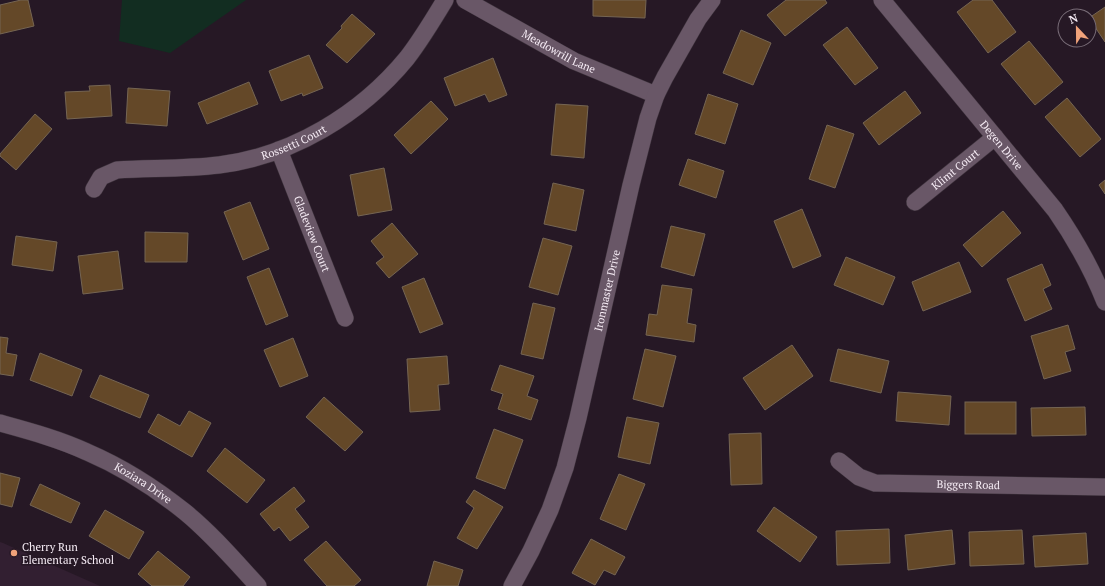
<svg xmlns="http://www.w3.org/2000/svg" width="1105" height="586" viewBox="0 0 1105 586" font-family="'PT Serif',serif">
	<style>
		.built { fill: #321f31 }
		.green { fill: #122d21 }
		.building { fill: #644828; stroke: #756553 }
		.lines { fill: none; stroke-linecap: round; stroke-linejoin: round }
		.street-casing { stroke: #3d323c; stroke-width: 18 }
		.street { stroke: #695767; stroke-width: 17 }
		.poi-dot { fill: #f0a27a; stroke: #261825; stroke-width: 1.5 }
		.labels { text-anchor: middle; dominant-baseline: central; stroke-width: 3; stroke-linejoin: round; paint-order: stroke }
		.street-label { font-size: 11px; fill: #f6ecf5; stroke: #261825 }
		.poi-label { font-size: 11px; fill: #f6ecf5; stroke: #261825; text-anchor: start }
	</style>
	<rect width="100%" height="100%" fill="#261825"/>
	<path class="built" d="M0 542 3 543 100 586H0Z"/>
	<path class="green" d="M122 0H246L170 53 119 41Z"/>
	<g class="building">
		<path d="M21 0H28L34 26 0 34V5Z"/>
		<path d="M593 0H646L645 18 593 16Z"/>
		<path d="M786 0H825L827 3 785 36 767 15Z"/>
		<path d="M973 0H992L1016 32 988 53 957 12Z"/>
		<path d="M1105 7V42L1089 18Z"/>
		<path d="M352 14 375 34 347 63 326 45 342 28 341 26Z"/>
		<path d="M847 27 878 68 855 85 823 45Z"/>
		<path d="M741 30 771 43 753 85 723 73Z"/>
		<path d="M1029 41 1063 82 1035 105 1001 64Z"/>
		<path d="M309 55 323 88 303 96 302 93 281 101 269 71Z"/>
		<path d="M493 58 507 95 489 102 485 94 455 106 444 78Z"/>
		<path d="M249 82 258 104 207 124 198 103Z"/>
		<path d="M110 85 112 116 67 119 65 92 90 91 89 86Z"/>
		<path d="M128 88 170 91 167 126 126 123Z"/>
		<path d="M905 91 921 113 879 145 863 123Z"/>
		<path d="M708 94 738 104 725 144 695 134Z"/>
		<path d="M1067 98 1101 139 1080 157 1045 117Z"/>
		<path d="M431 101 448 119 411 154 394 135Z"/>
		<path d="M556 104 588 106 584 158 551 155Z"/>
		<path d="M35 114 52 129 16 170 0 156V154Z"/>
		<path d="M827 125 854 134 835 188 809 179Z"/>
		<path d="M688 159 724 171 716 198 679 185Z"/>
		<path d="M384 168 392 210 358 216 350 175Z"/>
		<path d="M1105 180V194L1099 185Z"/>
		<path d="M553 183 584 190 576 231 544 224Z"/>
		<path d="M250 202 269 249 243 260 224 212Z"/>
		<path d="M802 209 821 256 793 268 774 221Z"/>
		<path d="M1003 211 1021 233 982 267 963 245Z"/>
		<path d="M392 223 418 254 389 278 376 263 384 257 371 241Z"/>
		<path d="M671 226 705 234 694 276 661 267Z"/>
		<path d="M145 232 188 233 187 262H145Z"/>
		<path d="M16 236 57 242 53 271 12 265Z"/>
		<path d="M543 238 572 246 558 295 529 287Z"/>
		<path d="M118 251 123 289 83 294 78 256Z"/>
		<path d="M846 257 895 277 883 305 834 285Z"/>
		<path d="M959 262 971 292 923 311 912 282Z"/>
		<path d="M1042 264 1051 285 1043 289 1052 309 1025 321 1007 279Z"/>
		<path d="M269 268 288 316 266 325 247 277Z"/>
		<path d="M424 278 443 324 420 333 402 287Z"/>
		<path d="M662 285 692 289 687 323 696 325 694 342 646 335 649 314 657 315Z"/>
		<path d="M533 303 555 308 543 359 521 354Z"/>
		<path d="M1068 325 1075 349 1065 352 1071 371 1044 379 1031 336Z"/>
		<path d="M0 337 8 338 6 353 17 355 13 376 0 374Z"/>
		<path d="M293 338 308 376 280 387 264 350Z"/>
		<path d="M792 345 813 376 765 410 743 378Z"/>
		<path d="M645 349 676 356 663 407 633 399Z"/>
		<path d="M838 349 889 361 881 393 830 381Z"/>
		<path d="M40 353 82 370 72 396 30 380Z"/>
		<path d="M447 356 449 384 438 385 440 410 410 412 407 359Z"/>
		<path d="M500 365 534 376 527 396 538 400 531 420 498 409 503 394 491 390Z"/>
		<path d="M100 375 149 395 140 418 90 397Z"/>
		<path d="M898 392 951 396 949 425 896 421Z"/>
		<path d="M324 397 363 432 345 451 306 417Z"/>
		<rect x="965" y="402" width="51" height="32"/>
		<path d="M1085 407 1086 435 1032 436 1031 408Z"/>
		<path d="M189 411 211 423 192 457 148 432 158 414 180 426Z"/>
		<path d="M627 417 659 423 650 464 618 457Z"/>
		<path d="M494 429 523 440 505 489 476 478Z"/>
		<path d="M761 433 762 484 731 485 729 434Z"/>
		<path d="M225 448 265 480 247 503 207 471Z"/>
		<path d="M0 473 20 478 12 507 0 504Z"/>
		<path d="M619 474 645 484 626 530 600 519Z"/>
		<path d="M40 484 80 503 71 523 30 505Z"/>
		<path d="M294 487 305 501 295 509 309 527 290 541 279 527 274 531 260 514Z"/>
		<path d="M474 490 503 507 477 549 457 538 474 508 466 502Z"/>
		<path d="M774 507 817 537 800 562 757 531Z"/>
		<path d="M105 510 144 532 129 559 89 536Z"/>
		<path d="M889 529 890 563 837 565 836 531Z"/>
		<path d="M952 530 955 564 908 570 905 535Z"/>
		<path d="M1022 530 1024 564 970 566 969 532Z"/>
		<path d="M1086 533 1088 564 1035 567 1033 536Z"/>
		<path d="M591 539 625 557 615 575 604 570 595 585 572 573Z"/>
		<path d="M326 541 361 580 354 586H327L304 560Z"/>
		<path d="M158 551 190 577 183 586H152L138 574Z"/>
		<path d="M434 561 463 570 458 586H427Z"/>
	</g>
	<g class="lines">
		<defs>
			<g id="street">
				<path id="s1" d="M465 0 574 61 656 95"/>
				<path id="s2" d="M882 0 1055 210C1075 239 1092 269 1105 302"/>
				<path id="s3" d="M279 150 345 318"/>
				<path id="s4" d="M94 189 101 177 117 170C151 168 185 169 219 165 292 156 361 114 407 58 421 40 433 20 445 0"/>
				<path id="s5" d="M915 202 995 137"/>
				<path id="s6" d="M0 423C29 431 59 439 87 452 122 467 155 488 185 512 212 534 235 561 258 586"/>
				<path id="s7" d="M839 461 859 477 875 483 1105 487"/>
				<path id="s8" d="M512 586 531 551 550 510 565 468 578 418 631 185 648 118 656 95 665 77 698 19 712 0"/>
			</g>
		</defs>
		<use href="#street" class="street-casing"/>
		<use href="#street" class="street"/>
	</g>
	<circle class="poi-dot" cx="14" cy="553" r="4"/>
	<g class="labels">
		<g class="street-label">
			<text stroke="none"><textPath href="#s1" startOffset="107">Meadowrill Lane</textPath></text>
			<text stroke="none"><textPath href="#s4" startOffset="212">Rossetti Court</textPath></text>
			<text stroke="none"><textPath href="#s2" startOffset="188">Degen Drive</textPath></text>
			<text stroke="none"><textPath href="#s5" startOffset="52">Klimt Court</textPath></text>
			<text stroke="none"><textPath href="#s3" startOffset="90">Gladeview Court</textPath></text>
			<text stroke="none"><textPath href="#s8" startOffset="312">Ironmaster Drive</textPath></text>
			<text stroke="none"><textPath href="#s6" startOffset="156">Koziara Drive</textPath></text>
			<text stroke="none"><textPath href="#s7" startOffset="136">Biggers Road</textPath></text>
		</g>
		<g class="poi-label">
			<text x="22" y="547">Cherry Run<tspan x="22" dy="13">Elementary School</tspan></text>
		</g>
	</g>
	<g transform="translate(1077 28) rotate(338)"><circle r="19" fill="#261825" stroke="#796d78"/>
	<path d="M0-3L7 15L0 10L-7 15Z" fill="#f0a27a"/>
	<text y="-6" font-size="11" font-weight="bold" text-anchor="middle" fill="#f6ecf5">N</text>
	</g>
</svg>
